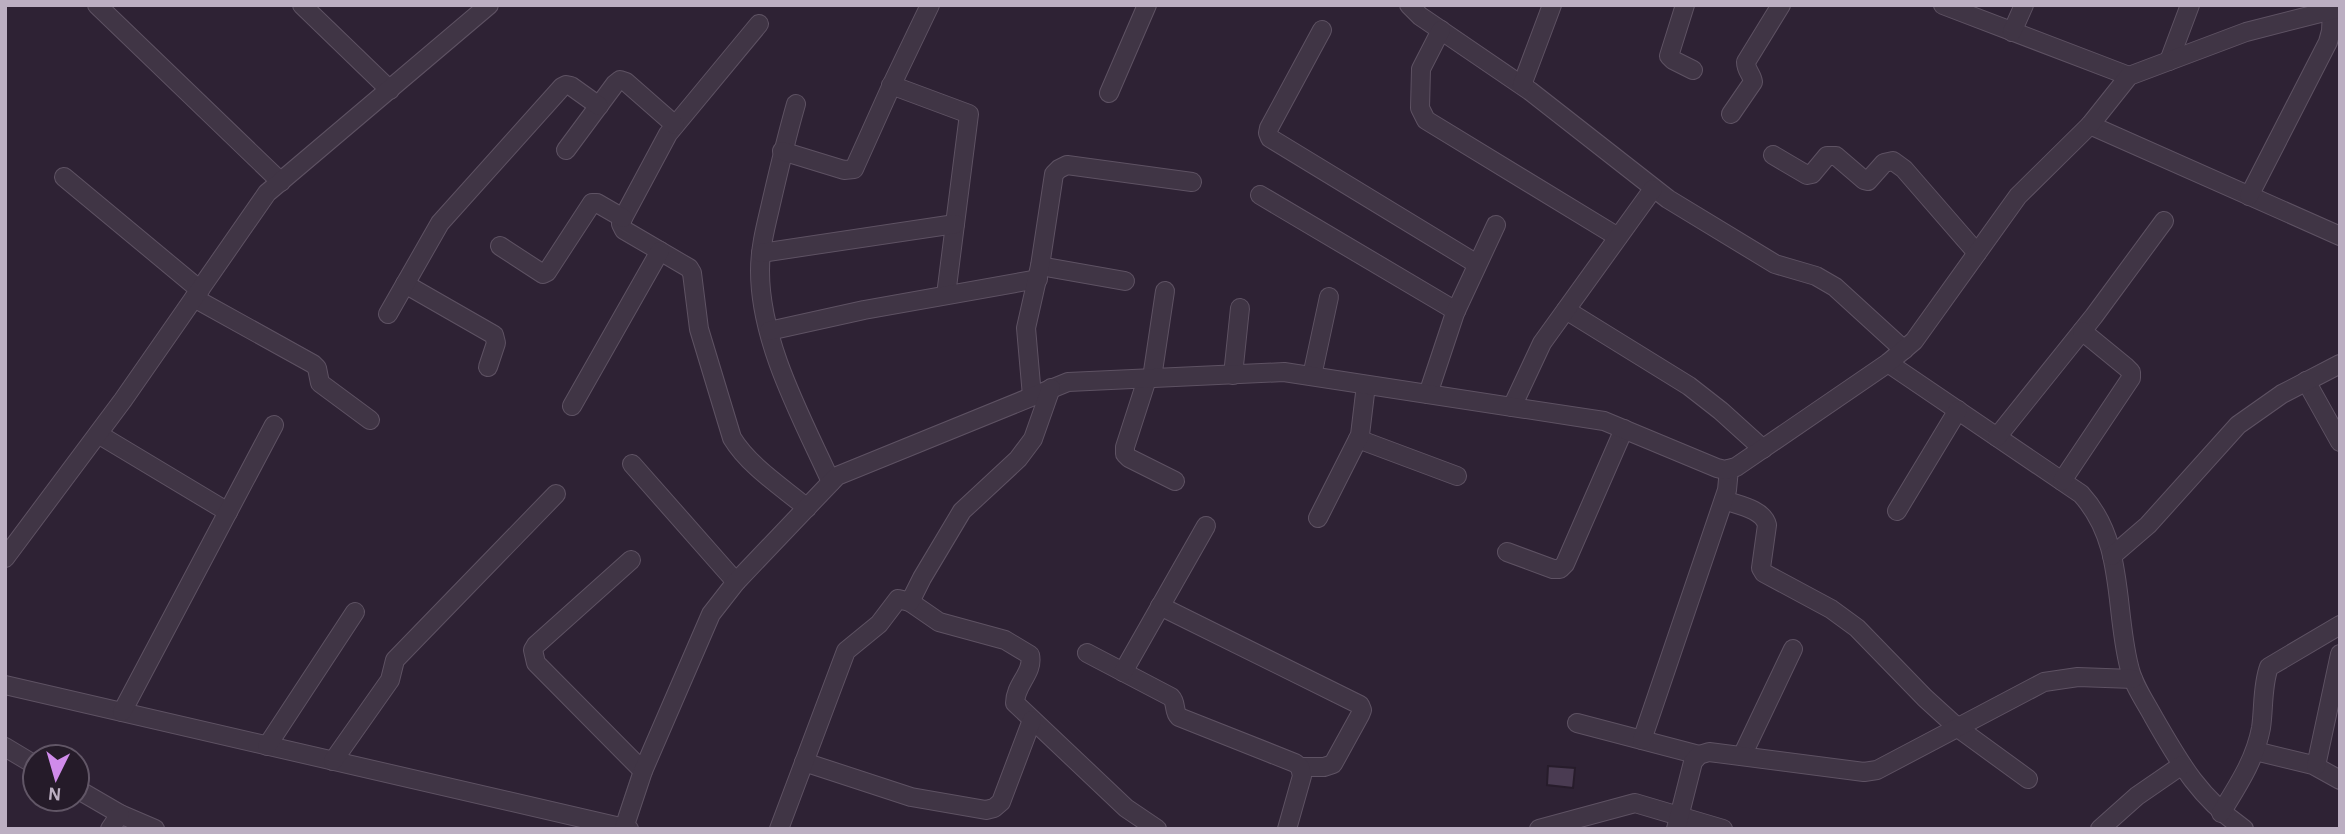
<svg xmlns="http://www.w3.org/2000/svg" width="2345" height="834" viewBox="0 0 2345 834" font-family="'Alegreya Sans',sans-serif">
	<style>
		.building { fill: #4a3b52; stroke: #271c2b; stroke-width: 2 }
		.lines { fill: none; stroke-linecap: round; stroke-linejoin: round }
		.minor-casing { stroke: #5e5263; stroke-width: 20 }
		.minor { stroke: #403545; stroke-width: 18 }
	</style>
	<rect width="100%" height="100%" fill="#2e2234"/>
	<path class="building" d="M1548 766 1575 768 1573 788 1547 785Z"/>
	<g class="lines">
		<defs>
			<g id="minor">
				<path d="M97 5 281 182"/>
				<path d="M302 5 390 90"/>
				<path d="M1409 5 1420 16 1530 91 1668 199 1775 264 1816 276 1835 287 1904 350"/>
				<path d="M1685 5 1669 56 1673 60 1693 70"/>
				<path d="M1943 5 2129 76"/>
				<path d="M759 24 668 134 623 218 621 224 624 230 689 268 692 273 699 329 732 438C749 466 782 487 807 508"/>
				<path d="M1322 30 1269 128 1268 133 1270 138 1477 264"/>
				<path d="M1441 30 1421 69 1420 108 1426 120 1618 237"/>
				<path d="M2012 32 2024 5"/>
				<path d="M2169 61 2190 5"/>
				<path d="M891 85 969 114 946 295"/>
				<path d="M1522 85 1552 5"/>
				<path d="M1109 93 1147 5"/>
				<path d="M796 104C786 139 778 173 770 208 765 229 760 249 760 271 760 343 802 418 831 482"/>
				<path d="M1731 114 1753 82C1752 74 1746 71 1746 62L1781 5"/>
				<path d="M2090 125 2340 236"/>
				<path d="M566 150 615 84 620 80 626 82 675 125"/>
				<path d="M782 151 844 170 854 169 894 80 930 5"/>
				<path d="M1773 155 1807 175 1812 174 1827 156H1836L1864 180 1868 181 1884 163 1893 161 1904 169 1977 253"/>
				<path d="M64 177 200 290"/>
				<path d="M1260 195 1456 311"/>
				<path d="M2249 196 2328 42 2331 31 2332 10"/>
				<path d="M500 246 543 274 547 272 592 203H597L623 218"/>
				<path d="M761 253 955 224"/>
				<path d="M1040 266 1125 281"/>
				<path d="M405 284 494 335 496 343 488 367"/>
				<path d="M194 298 313 364 317 368 320 383 370 420"/>
				<path d="M1566 310 1689 386 1721 411 1763 449"/>
				<path d="M388 314 440 223 562 87 566 85 571 86 599 106"/>
				<path d="M769 331 864 310 1038 279"/>
				<path d="M1888 363 2081 494C2125 542 2114 606 2129 666 2133 685 2145 701 2154 718 2181 765 2199 797 2244 829"/>
				<path d="M1233 375 1240 308"/>
				<path d="M1312 376 1329 297"/>
				<path d="M1152 378 1165 291"/>
				<path d="M1147 379 1125 447V454L1129 458 1175 481"/>
				<path d="M2306 381 2340 442"/>
				<path d="M1428 394 1455 313 1496 225"/>
				<path d="M1032 396 1026 328 1040 266 1054 174 1059 169 1067 165 1192 182"/>
				<path d="M572 406 660 251"/>
				<path d="M1512 407 1542 343 1653 189"/>
				<path d="M98 434 228 512"/>
				<path d="M1997 437 2094 316 2164 221"/>
				<path d="M1358 439 1457 476"/>
				<path d="M632 464 736 582"/>
				<path d="M2062 481 2131 378V372L2126 367 2082 331"/>
				<path d="M1724 500C1738 505 1763 509 1767 525L1761 568 1764 573 1831 609 1857 628 1925 698 1958 728 2028 779"/>
				<path d="M1897 511 1958 410"/>
				<path d="M1318 518 1360 435 1366 385"/>
				<path d="M1507 552 1553 569H1560L1565 564 1624 429"/>
				<path d="M2112 556 2148 525 2238 425 2282 394 2340 364"/>
				<path d="M5 558 123 400 267 193 489 5"/>
				<path d="M631 560 536 645 533 650 536 663 643 771"/>
				<path d="M910 602 939 622 1005 640 1030 655C1034 673 1015 684 1015 703L1126 808 1157 829"/>
				<path d="M1160 606 1360 705 1362 710 1360 715 1333 764 1324 767H1300"/>
				<path d="M1087 653 1171 697C1177 703 1173 711 1179 717L1295 763 1300 767 1302 776 1287 829"/>
				<path d="M1123 672 1206 526"/>
				<path d="M5 685 629 829"/>
				<path d="M122 712 274 425"/>
				<path d="M1577 723 1699 755"/>
				<path d="M1642 740 1727 490 1729 469"/>
				<path d="M267 746 355 612"/>
				<path d="M5 747 35 765"/>
				<path d="M2255 751 2313 765 2340 780"/>
				<path d="M1742 756 1793 649"/>
				<path d="M333 761 390 680 395 660 556 494"/>
				<path d="M804 762 911 797 986 810 994 808 1001 802 1032 720"/>
				<path d="M2316 766 2340 654"/>
				<path d="M77 789 120 814 155 829"/>
				<path d="M2221 813C2238 785 2255 760 2261 728 2264 708 2262 686 2269 667L2340 625"/>
				<path d="M624 828 643 771 711 614 736 582 837 476 1068 382 1284 372 1604 421 1717 468 1725 470 1736 467 1888 363 1914 341 2018 196 2090 125 2129 76 2246 32 2340 8"/>
				<path d="M110 829 120 814"/>
				<path d="M779 829 846 651 879 624 898 599 910 602 922 578 962 511 1018 459 1033 439 1051 388"/>
				<path d="M1539 829 1635 803 1723 829"/>
				<path d="M1676 829 1693 762 1699 755 1709 752 1864 772 1877 770 2044 682 2078 677 2133 679"/>
				<path d="M2100 829 2137 796 2182 765"/>
			</g>
		</defs>
		<use href="#minor" class="minor-casing"/>
		<use href="#minor" class="minor"/>
	</g>
	<rect width="2345" height="834" fill="none" stroke="#bcafc2" stroke-width="14"/>
	<g transform="translate(56 778) rotate(185)"><circle r="33" fill="#251b29" stroke="#615666" stroke-width="2"/>
	<path d="M0-5L12 26L0 18L-12 26Z" fill="#d08beb"/>
	<text y="-10" font-size="19" font-weight="bold" text-anchor="middle" fill="#bcafc2">N</text>
	</g>
</svg>
